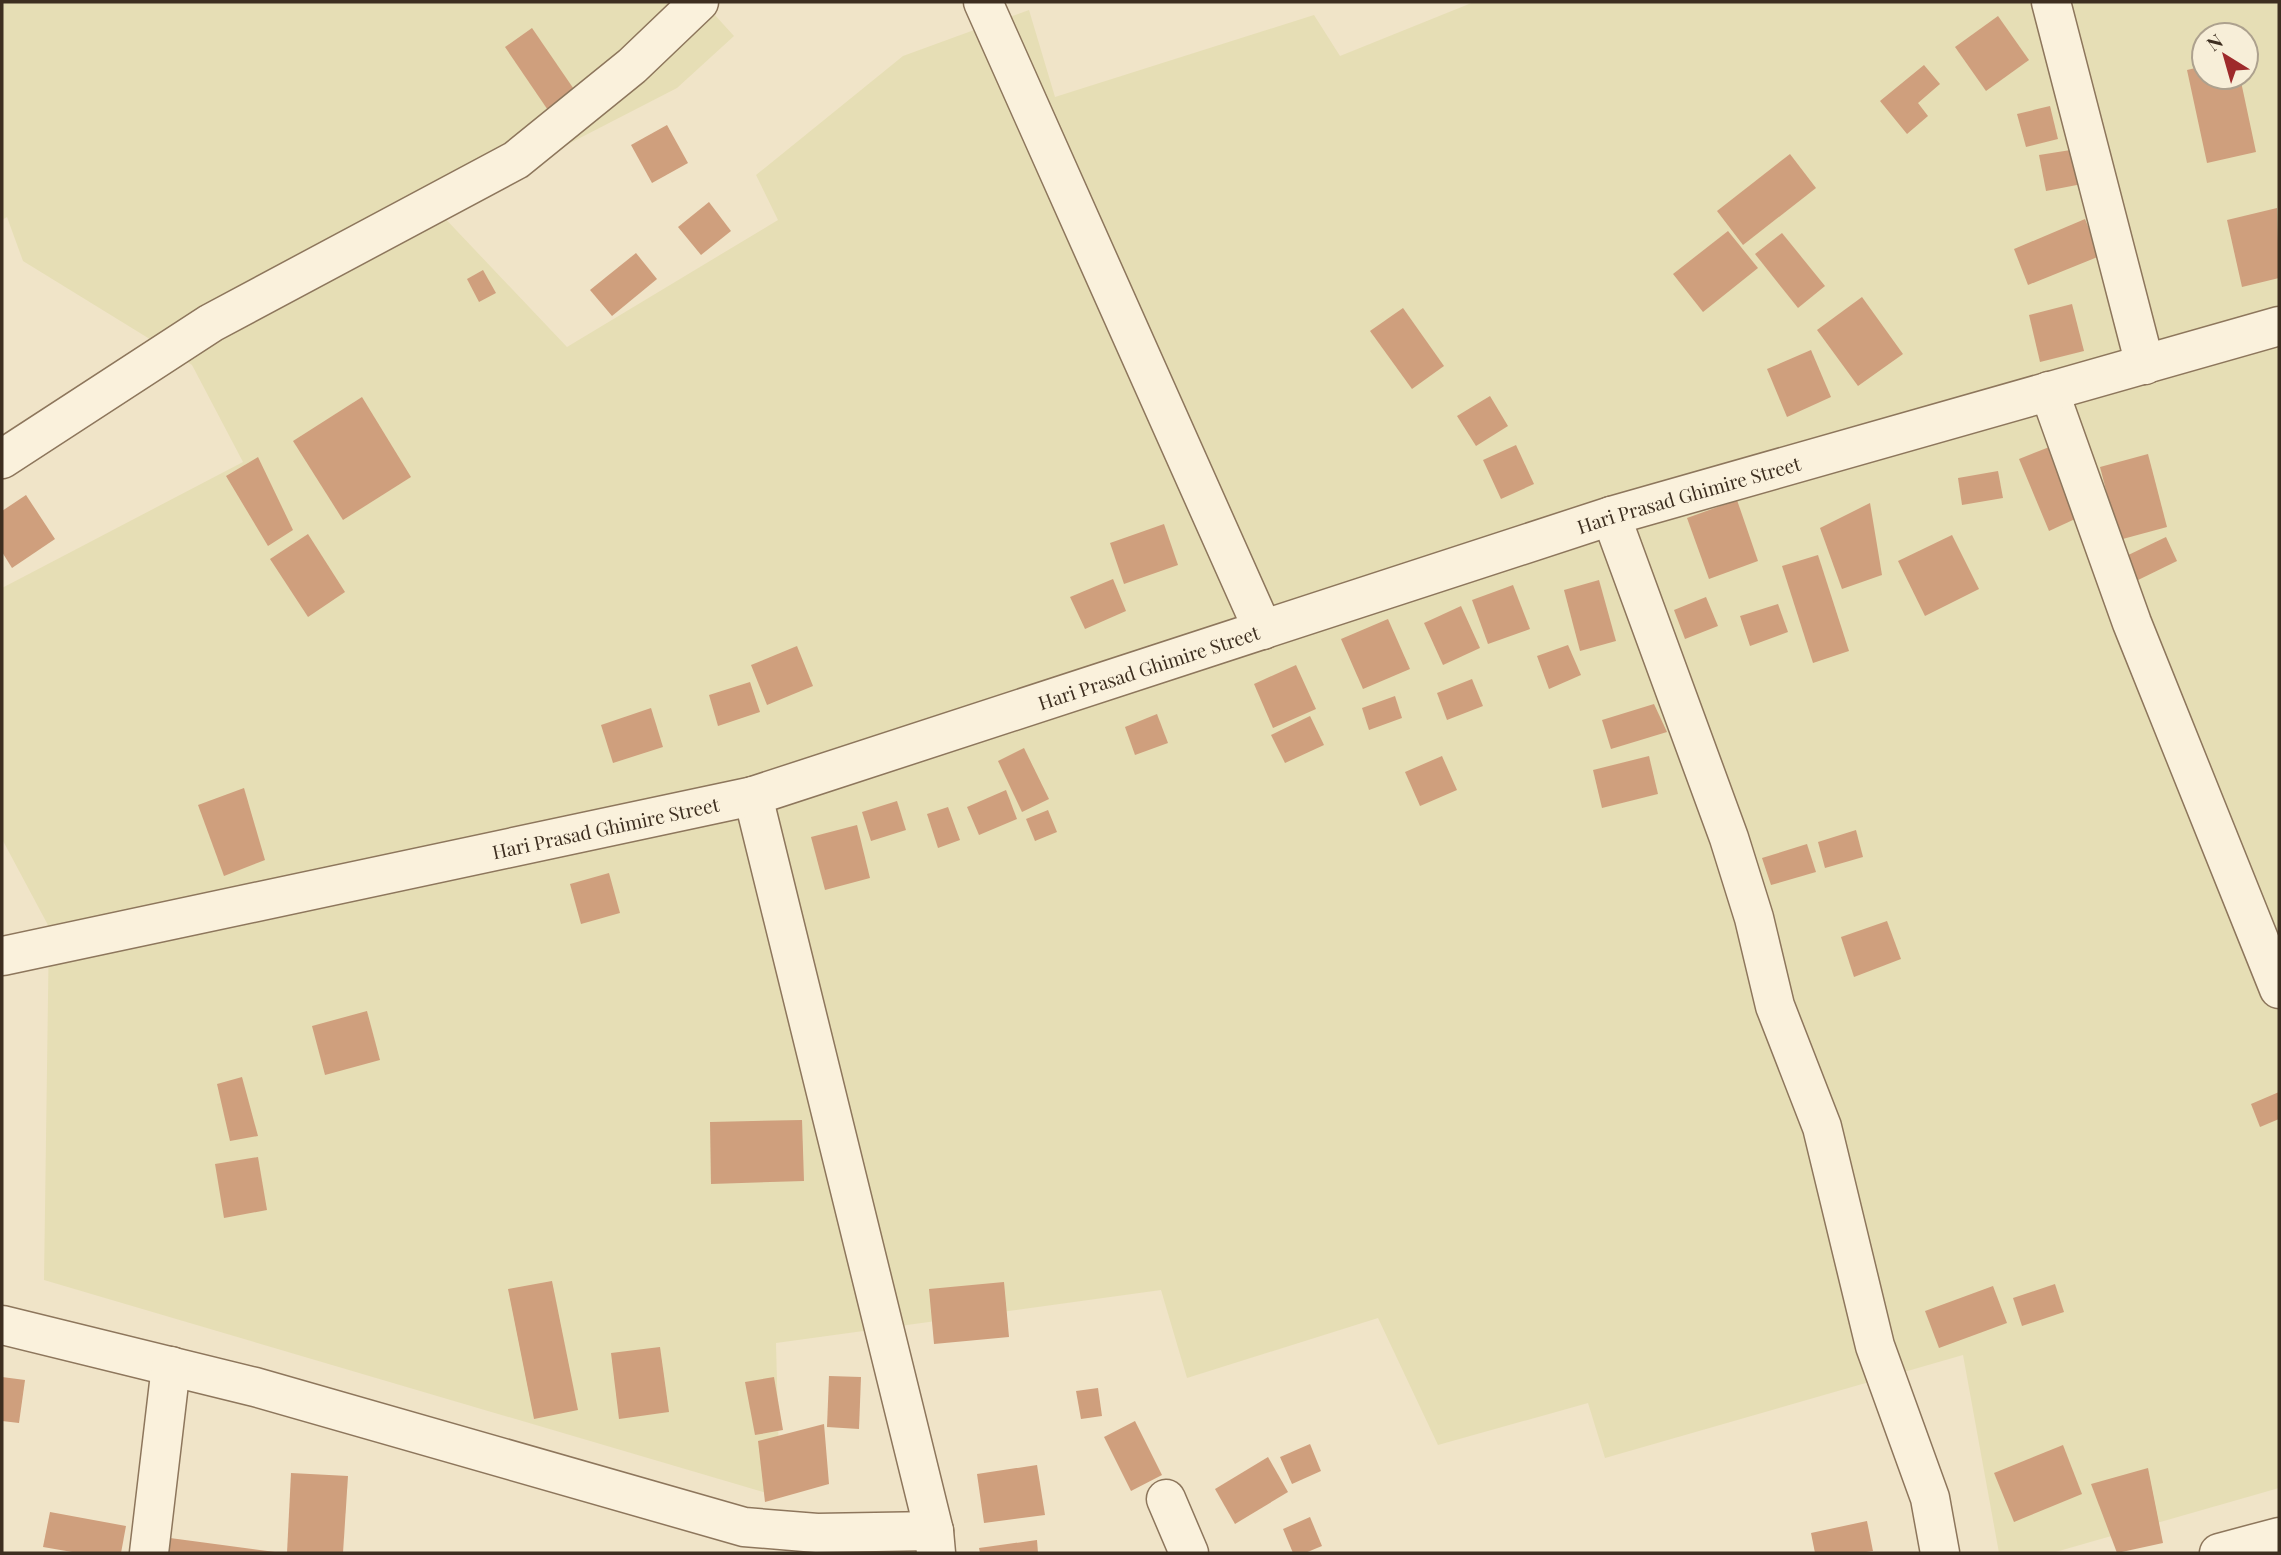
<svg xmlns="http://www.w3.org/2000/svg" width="2281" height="1555" viewBox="0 0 2281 1555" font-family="'Playfair Display',serif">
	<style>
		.farmland { fill: #e6deb5; fill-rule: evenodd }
		.building { fill: #cf9f7d }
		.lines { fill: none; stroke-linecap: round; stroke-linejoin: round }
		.street-casing { stroke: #8d765c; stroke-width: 41 }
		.street { stroke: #faf1dc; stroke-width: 38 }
		.labels { text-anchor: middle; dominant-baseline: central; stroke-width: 5; stroke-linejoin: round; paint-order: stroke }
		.street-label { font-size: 19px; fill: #3d2e20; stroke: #f7eed8 }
	</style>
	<rect width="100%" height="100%" fill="#f0e4c8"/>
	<path class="farmland" d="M2 2H703L734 36 677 88 438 211 567 347 778 220 756 175 903 56 1029 10 1055 97 1314 15 1340 56 1474 2H2279V1488L2052 1553H1999L1963 1355 1605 1458 1588 1403 1438 1445 1378 1318 1187 1378 1161 1290 776 1343 780 1497 44 1280 49 927 2 839V588L243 462 192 365 23 261 7 217 2 220ZM2204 35H2246V77H2204Z"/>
	<g class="building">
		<path d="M1998 16 2029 60 1986 91 1955 47Z"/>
		<path d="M532 28 582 101 554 119 505 47Z"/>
		<path d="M1924 65 1940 84 1918 103 1928 116 1907 134 1880 101Z"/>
		<path d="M2204 66V77H2240L2256 152 2207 163 2187 70Z"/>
		<path d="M2050 106 2058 139 2026 147 2017 114Z"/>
		<path d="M667 125 688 163 652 183 631 145Z"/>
		<path d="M2077 149 2082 184 2046 191 2039 155Z"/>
		<path d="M1790 154 1816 188 1743 245 1717 211Z"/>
		<path d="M709 202 731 231 701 255 678 227Z"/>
		<path d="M2277 208 2279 278 2242 287 2227 220Z"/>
		<path d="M2085 219 2100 256 2028 285 2014 249Z"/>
		<path d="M1728 231 1758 268 1703 312 1673 274Z"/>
		<path d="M1782 233 1825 286 1798 308 1755 254Z"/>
		<path d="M636 253 657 279 612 316 590 290Z"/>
		<path d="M483 270 496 293 479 302 467 279Z"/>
		<path d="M1862 297 1903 354 1858 386 1817 330Z"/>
		<path d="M2072 304 2084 351 2040 362 2029 315Z"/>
		<path d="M1403 308 1444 366 1412 389 1370 331Z"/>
		<path d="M1811 350 1831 397 1787 417 1767 369Z"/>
		<path d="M1490 396 1508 426 1476 446 1457 416Z"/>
		<path d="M362 397 411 477 343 520 293 441Z"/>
		<path d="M2057 444 2086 514 2049 531 2019 459Z"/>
		<path d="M1516 445 1534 484 1501 499 1483 460Z"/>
		<path d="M2148 454 2167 527 2119 540 2100 467Z"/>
		<path d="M258 457 293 530 268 546 226 476Z"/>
		<path d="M1998 471 2003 498 1962 505 1958 478Z"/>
		<path d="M26 495 55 539 12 568 2 552V511Z"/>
		<path d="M1737 500 1758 561 1709 579 1687 518Z"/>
		<path d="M1870 503 1882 575 1842 589 1820 528Z"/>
		<path d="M1164 524 1178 565 1124 584 1110 543Z"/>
		<path d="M308 534 345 592 308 617 270 559Z"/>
		<path d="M1952 535 1979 589 1925 616 1898 561Z"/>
		<path d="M2166 537 2177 561 2134 582 2122 558Z"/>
		<path d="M1818 555 1849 651 1813 663 1782 566Z"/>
		<path d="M1113 579 1126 611 1085 629 1070 597Z"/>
		<path d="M1599 580 1616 641 1580 651 1564 590Z"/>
		<path d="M1513 585 1530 629 1488 644 1472 600Z"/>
		<path d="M1706 597 1718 626 1685 639 1674 610Z"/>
		<path d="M1778 604 1788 632 1750 646 1740 616Z"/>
		<path d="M1461 606 1480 648 1443 665 1424 623Z"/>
		<path d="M1388 619 1410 669 1363 689 1341 639Z"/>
		<path d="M1568 645 1581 675 1549 689 1537 656Z"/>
		<path d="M797 646 813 686 767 705 751 665Z"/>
		<path d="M1296 665 1316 709 1273 728 1254 684Z"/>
		<path d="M1472 679 1483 706 1447 720 1437 693Z"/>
		<path d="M750 682 760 712 718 726 709 695Z"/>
		<path d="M1395 696 1402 718 1369 730 1362 708Z"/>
		<path d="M1654 704 1667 732 1611 749 1602 720Z"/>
		<path d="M651 708 663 747 613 763 601 725Z"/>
		<path d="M1157 714 1168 743 1135 755 1125 727Z"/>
		<path d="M1310 716 1324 745 1285 763 1271 735Z"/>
		<path d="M1024 748 1049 799 1022 812 998 761Z"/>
		<path d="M1442 756 1457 790 1420 806 1405 772Z"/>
		<path d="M1649 756 1658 794 1602 808 1593 770Z"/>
		<path d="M244 788 265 860 224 876 198 805Z"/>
		<path d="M1006 790 1017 819 979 835 967 807Z"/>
		<path d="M897 801 906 830 871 841 862 812Z"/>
		<path d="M948 807 960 840 938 848 927 814Z"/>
		<path d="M1048 810 1057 832 1035 841 1026 819Z"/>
		<path d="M857 825 870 878 825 890 811 837Z"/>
		<path d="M1856 830 1863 857 1825 868 1818 842Z"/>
		<path d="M1807 844 1816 872 1771 885 1762 858Z"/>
		<path d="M609 873 620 913 581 924 570 884Z"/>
		<path d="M1887 921 1901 959 1854 977 1841 937Z"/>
		<path d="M367 1011 380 1060 325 1075 312 1026Z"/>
		<path d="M242 1077 258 1136 230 1141 217 1084Z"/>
		<path d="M2279 1092V1119L2260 1127 2251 1104Z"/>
		<path d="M802 1120 804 1181 711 1184 710 1122Z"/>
		<path d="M258 1157 267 1210 224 1218 215 1164Z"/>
		<path d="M552 1281 578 1410 534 1419 508 1289Z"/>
		<path d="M1004 1282 1009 1337 934 1344 929 1289Z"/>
		<path d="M2055 1284 2064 1312 2022 1326 2013 1298Z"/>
		<path d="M1993 1286 2007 1323 1939 1348 1925 1311Z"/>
		<path d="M660 1347 669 1412 619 1419 611 1353Z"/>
		<path d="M829 1376 861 1377 859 1429 827 1427Z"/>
		<path d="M2 1377 25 1380 19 1423 2 1421Z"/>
		<path d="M774 1377 783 1430 755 1435 745 1382Z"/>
		<path d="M1098 1388 1102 1416 1081 1419 1076 1391Z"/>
		<path d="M1135 1421 1162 1475 1131 1491 1104 1437Z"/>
		<path d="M824 1424 829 1484 765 1502 758 1441Z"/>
		<path d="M1310 1444 1321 1471 1292 1484 1280 1457Z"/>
		<path d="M2063 1445 2082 1494 2014 1522 1994 1473Z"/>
		<path d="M1268 1457 1288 1492 1235 1524 1215 1489Z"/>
		<path d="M1037 1465 1045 1515 984 1523 977 1474Z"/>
		<path d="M2148 1468 2163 1543 2117 1553 2091 1484Z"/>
		<path d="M291 1473 348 1476 343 1553H287Z"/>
		<path d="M50 1512 126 1526 121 1553H78L43 1547Z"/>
		<path d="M1310 1517 1322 1546 1305 1553H1293L1283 1529Z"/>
		<path d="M1867 1521 1873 1551 1859 1553H1815L1811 1533Z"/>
		<path d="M170 1538 275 1552V1553H168Z"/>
		<path d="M1037 1540 1038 1553H980L979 1548Z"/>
	</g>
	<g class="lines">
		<defs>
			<g id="street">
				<path d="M983 2 1263 630"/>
				<path d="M2051 2 2145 365"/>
				<path d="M2049 391 2132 623 2279 989"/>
				<path d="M2 459 211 323 516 160 632 66 699 2"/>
				<path d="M1611 516 1729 838 1754 918 1775 1006 1822 1127 1875 1346 1930 1498 1940 1553"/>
				<path d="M753 796 934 1531 936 1553"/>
				<path id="s1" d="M3 956 753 796 1611 516 2279 326"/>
				<path d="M2 1325 255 1387 744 1527 817 1533 934 1531"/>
				<path d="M1166 1499 1189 1553"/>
				<path d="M149 1553 171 1366"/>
				<path d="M2219 1553 2279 1537"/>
			</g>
		</defs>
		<use href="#street" class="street-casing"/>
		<use href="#street" class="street"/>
	</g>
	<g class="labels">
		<g class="street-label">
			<text stroke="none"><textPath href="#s1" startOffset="1750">Hari Prasad Ghimire Street</textPath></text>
			<text stroke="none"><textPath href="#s1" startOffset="1183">Hari Prasad Ghimire Street</textPath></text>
			<text stroke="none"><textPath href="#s1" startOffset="616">Hari Prasad Ghimire Street</textPath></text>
		</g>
	</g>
	<rect width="2281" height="1555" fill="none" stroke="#3d2e20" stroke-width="7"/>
	<g transform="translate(2225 56) rotate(323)"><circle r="33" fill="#f7eed8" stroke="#ada18e" stroke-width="2"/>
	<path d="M0-5L12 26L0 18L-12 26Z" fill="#9e2a2b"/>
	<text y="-10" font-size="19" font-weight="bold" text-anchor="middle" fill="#3d2e20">N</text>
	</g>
</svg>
